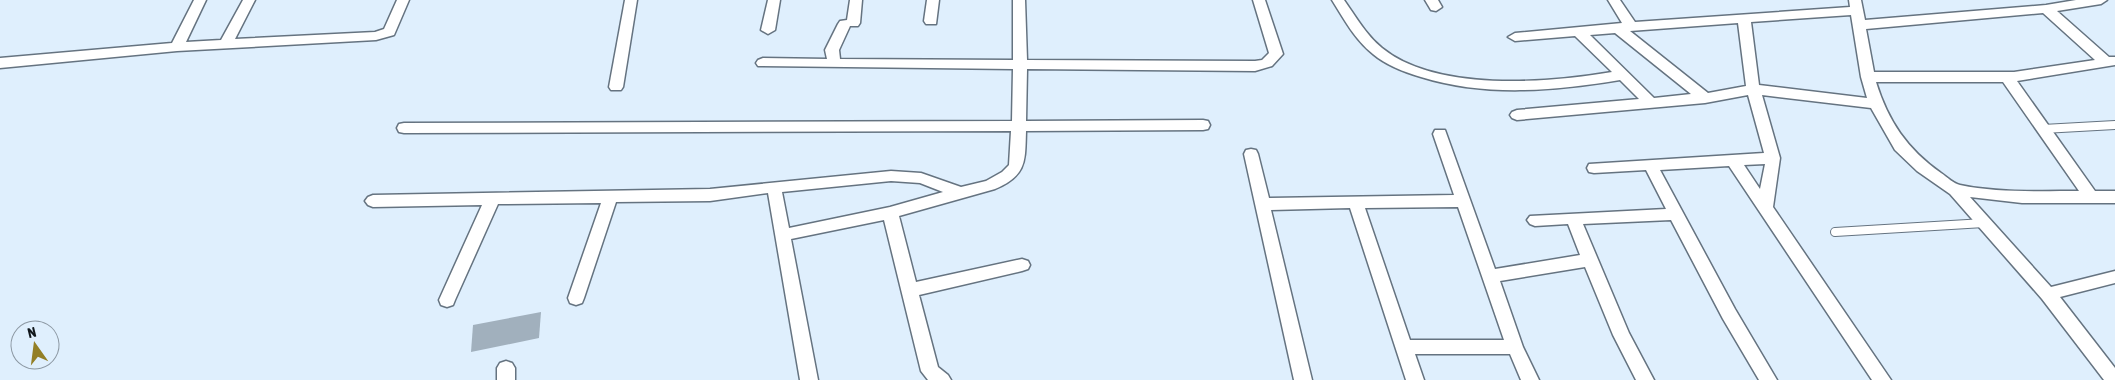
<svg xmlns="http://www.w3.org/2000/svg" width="2115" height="380" viewBox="0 0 2115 380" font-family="'Asap Condensed',sans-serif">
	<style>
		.building { fill: #a1b0bd }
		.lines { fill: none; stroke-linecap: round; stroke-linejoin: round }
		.service-casing { stroke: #657380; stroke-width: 10 }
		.minor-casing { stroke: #657380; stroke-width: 3 }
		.service { stroke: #fff; stroke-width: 8 }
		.minor { fill: #fff; fill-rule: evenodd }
	</style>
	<rect width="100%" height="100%" fill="#dfeffd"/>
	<path class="building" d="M541 312 539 338 471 352 473 325Z"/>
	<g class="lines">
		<defs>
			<g id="service">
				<path d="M2043 129 2115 125"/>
				<path d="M1835 232 1984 223"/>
			</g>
			<g id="minor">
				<path d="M194 0H206L186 42 221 40 243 0H255L235 39 375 32 384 29 397 0H409L394 35 376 40 177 51 0 68V58L172 43Z"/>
				<path d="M625 0H637L623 87 621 90H611L609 87Z"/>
				<path d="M768 0H780L775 30 768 34 761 30Z"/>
				<path d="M850 0H862L860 23 858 26H850L839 50 840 59 1013 60V0H1025L1027 60 1255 61 1262 60 1269 53 1253 0H1265L1283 54 1272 66 1255 71 1027 69 1026 121 1203 120 1208 121 1210 125 1208 129 1203 130 1026 131C1025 162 1027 175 995 189L899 216 916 282 1022 259 1028 261 1030 265 1028 269 1022 271 919 295 938 367 948 375 951 380H928L921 371 884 220 791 239 818 380H800L768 193 710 201 616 202 584 298 582 303 576 305 570 303 568 298 601 203 498 204 455 300 453 305 447 307 441 305 439 300 482 205 373 207 368 205 365 201 368 197 373 195 710 189 891 171 921 173 961 187 986 181 1002 172 1009 165 1011 131 404 133 399 132 397 128 399 124 404 123 1012 121 1013 69 758 66 756 63 758 60 763 58 827 59 825 50 838 24 840 21 847 20ZM891 181 920 183 943 192 890 207 789 228 782 192Z"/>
				<path d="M927 0H939L936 24H926L924 21Z"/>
				<path d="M1332 0H1344C1356 17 1366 35 1382 48 1436 92 1547 83 1612 72L1575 36 1515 41 1508 37 1515 33 1622 23 1608 0H1620L1635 22 1850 7 1849 0H1861L1865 20 2046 5 2076 0H2107L2101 4 2057 11 2109 57H2115V65L2017 81 2095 191H2115V203H2022L1970 197 2051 287 2115 271V283L2060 297 2115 368V380H2104L2042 299 1950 194 1917 171 1895 150 1871 108 1762 95 1780 158 1773 207 1891 380H1872L1729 166 1660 170 1735 309 1777 380H1759L1723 319 1671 220 1583 224 1629 333 1654 380H1636L1613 335 1585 267 1500 281 1523 347 1539 380H1521L1510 354H1415L1424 380H1406L1350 208 1271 210 1312 380H1294L1244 154 1246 150 1251 149 1256 150 1258 154 1269 198 1454 195 1433 134 1435 130H1445L1495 269 1580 255 1568 224 1535 226 1530 224 1527 220 1530 216 1666 209 1646 170 1594 173 1589 172 1587 168 1589 164 1764 153 1748 95 1705 103 1517 120 1512 118 1510 115 1512 112 1517 110 1639 99 1620 80C1554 91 1485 97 1421 77 1404 72 1386 65 1373 54 1355 40 1344 19 1332 0ZM2043 13 2095 60 2014 72H1874L1866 29ZM1851 15 1861 77 1867 98 1759 85 1751 22ZM1738 23 1746 86 1708 93 1630 31ZM1615 33 1691 94 1654 98 1590 35ZM1876 82H2003L2079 191C2042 191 1997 193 1960 185 1954 184 1947 177 1941 173 1907 149 1888 121 1876 82ZM1765 164 1760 189 1744 165ZM1458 207 1504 340H1410L1365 208Z"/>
				<path d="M1425 0H1438L1442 7 1436 11 1431 10Z"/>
				<path d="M506 361 512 363 515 368V380H497V368L500 363Z"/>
			</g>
		</defs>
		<use href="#service" class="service-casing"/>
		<use href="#minor" class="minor-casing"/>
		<use href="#service" class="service"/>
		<use href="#minor" class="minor"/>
	</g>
	<g transform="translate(35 345) rotate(346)"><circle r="24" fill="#dfeffd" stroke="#8c98a3"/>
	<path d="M0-4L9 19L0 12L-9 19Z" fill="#937f26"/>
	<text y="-8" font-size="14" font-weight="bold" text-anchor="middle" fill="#10161b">N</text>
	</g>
</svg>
